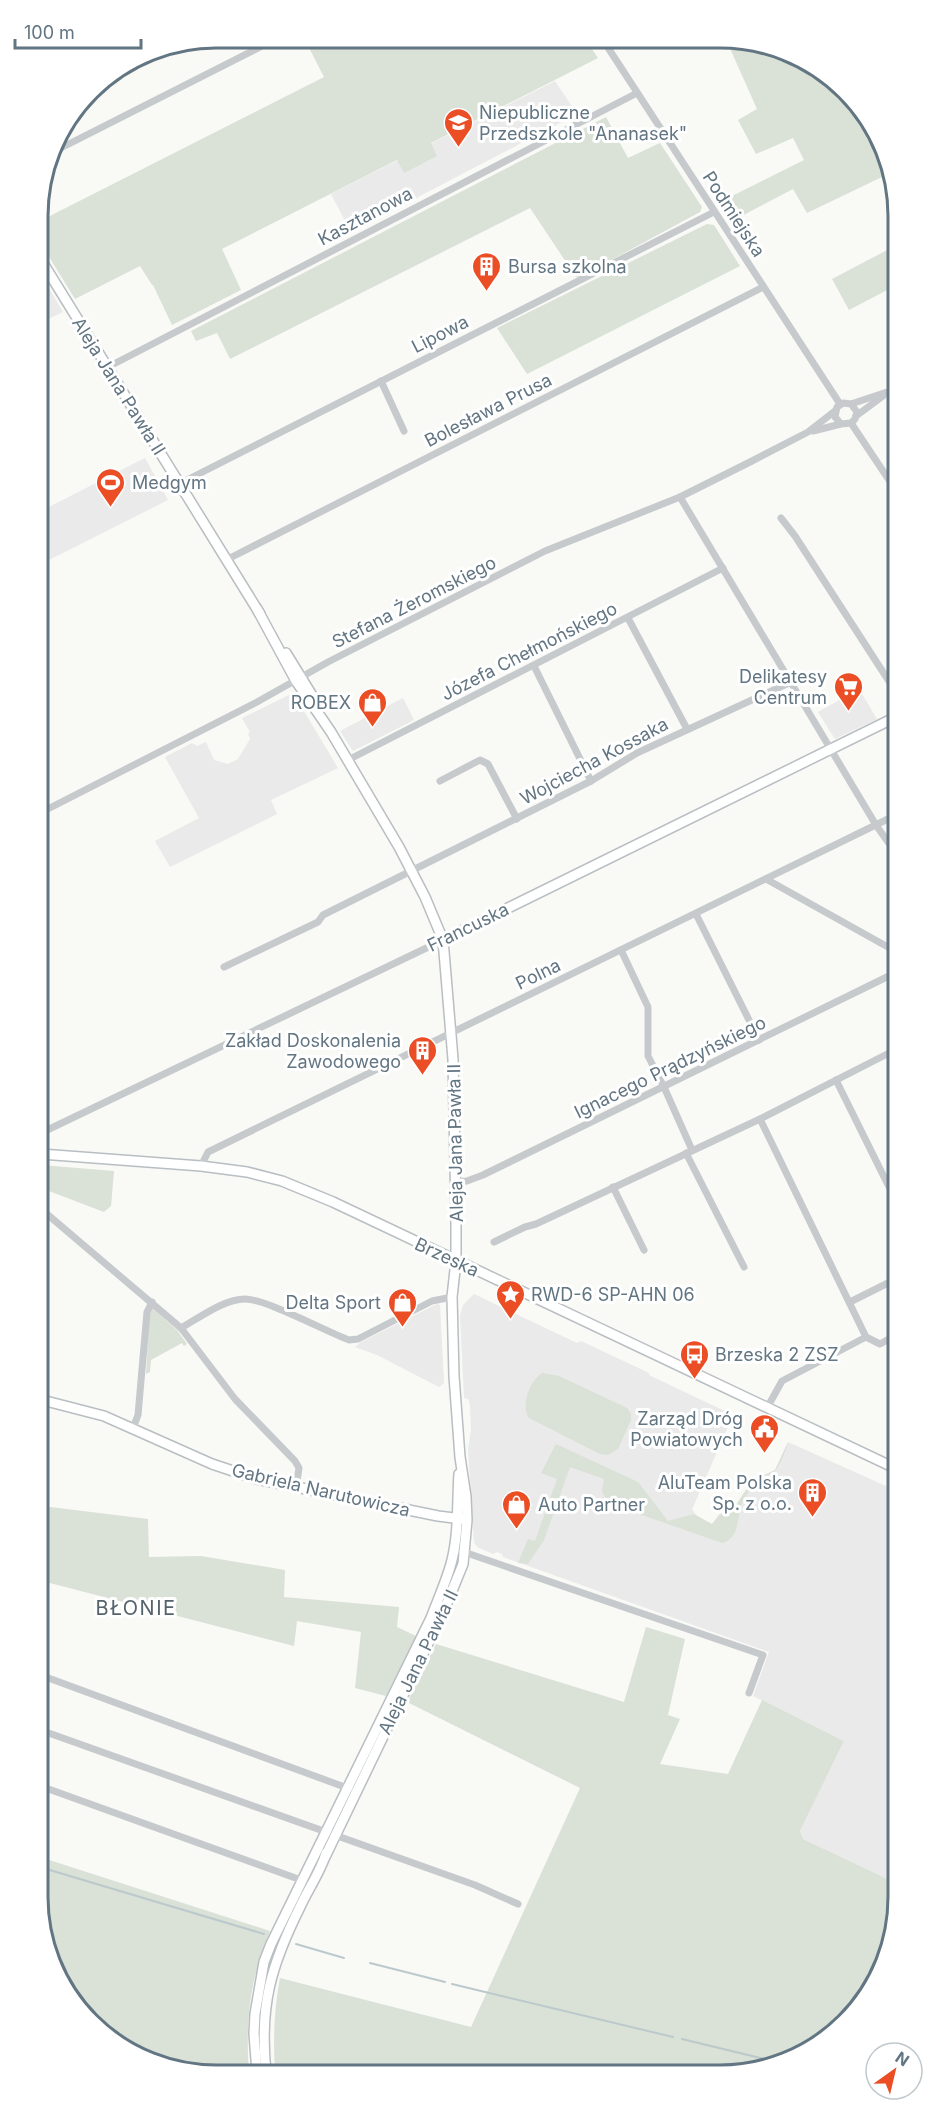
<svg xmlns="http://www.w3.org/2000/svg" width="936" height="2113" viewBox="0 0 936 2113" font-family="Inter,sans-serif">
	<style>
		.built { fill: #e9eae9 }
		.green { fill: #dae1d7 }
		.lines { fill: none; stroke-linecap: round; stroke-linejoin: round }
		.stream { stroke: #bcc9cc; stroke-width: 2 }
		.secondary-casing { stroke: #b8bec2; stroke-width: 12 }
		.street { stroke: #c6cacd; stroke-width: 7 }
		.secondary { stroke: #fff; stroke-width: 9 }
		.labels { text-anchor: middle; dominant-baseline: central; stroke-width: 6; stroke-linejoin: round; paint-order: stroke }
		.poi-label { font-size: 18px; fill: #627582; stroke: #fff; text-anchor: start }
		.street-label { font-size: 18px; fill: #627582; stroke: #fff }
		.neighbourhood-label { font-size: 20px; letter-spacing: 1.5px; fill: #55636d; stroke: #fff }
		.rim { fill: none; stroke: #627582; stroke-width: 3 }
	</style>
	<rect width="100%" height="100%" fill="#f9f9f6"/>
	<g class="built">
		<path d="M555 81 577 114 351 232 331 194Z"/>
		<path d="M38 270 63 312 38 324Z"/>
		<path d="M145 458 168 500 39 565V512Z"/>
		<path d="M859 689 877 719 835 739 818 712Z"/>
		<path d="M289 695 295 696 338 768 271 800 277 814 170 867 155 841 199 818 165 757 192 743 197 746 206 742 214 760 228 764 238 759 250 739 248 734 250 732 242 718Z"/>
		<path d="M403 698 414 720 353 751 340 731Z"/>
		<path d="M474 1294 577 1343 581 1341 649 1373V1375L733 1415 694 1505 692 1509 698 1518 712 1524 719 1515 736 1505 752 1481 775 1470 788 1442 897 1491 898 1884 803 1839 800 1831 844 1741 753 1696 769 1652 503 1557 502 1554 497 1552 493 1554 477 1547 474 1542 468 1449 471 1430 470 1405 468 1399 464 1398 460 1316 463 1305Z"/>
		<path d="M437 1304 440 1305 444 1383 439 1387 377 1355 355 1347 361 1342Z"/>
	</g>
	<g class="green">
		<path d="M304 38 586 40 598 58 431 143 437 156 404 173 397 160 222 249 241 290 172 325 153 285H152L140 266 75 299 38 239V222L324 77Z"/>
		<path d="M734 41H754L838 82 874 126 892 169V185L886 175 807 213 793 189 734 220 722 201 804 160 793 138 756 154 738 120 757 109 728 44Z"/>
		<path d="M606 117 628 158 660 143 702 207 700 212 580 277H576L530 208 230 359 217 333 196 341 191 331Z"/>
		<path d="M707 224 714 225 740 266 527 374 497 328Z"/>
		<path d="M893 247V287L849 310 832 279Z"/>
		<path d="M41 1165 114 1171 111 1206 104 1212 41 1188Z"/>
		<path d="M152 1308 177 1330 187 1344 184 1346 182 1343 151 1360 150 1372 146 1374 149 1316Z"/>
		<path d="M542 1373 559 1376 627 1408 631 1414V1420L618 1449 608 1455 600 1454 529 1418C520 1405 530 1381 542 1373Z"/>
		<path d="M788 1442C787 1448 780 1465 775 1471 770 1475 763 1476 758 1480 753 1485 748 1493 744 1499 735 1513 743 1537 722 1543L608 1503 602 1491 604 1479 570 1467 544 1540 528 1564 518 1563 528 1539 535 1541 557 1479 541 1473 556 1444 638 1482 668 1521 694 1514 712 1524 719 1515 736 1505 752 1481 775 1470Z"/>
		<path d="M42 1506 148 1519 149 1557 201 1556 285 1570 284 1597 399 1607 397 1627 416 1636 386 1696 355 1688 361 1632 297 1621 294 1646 42 1581Z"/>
		<path d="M646 1627 685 1639 668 1715 680 1719 660 1764 728 1774 762 1700 844 1741 800 1831 803 1839 898 1884C898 1952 875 2002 821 2044 807 2054 783 2062 767 2069L275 2072C273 2040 274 2009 280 1978L471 2027 580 1788 407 1702 436 1644 624 1702Z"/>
		<path d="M43 1858 270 1931C250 1980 245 2019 249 2072H182L98 2031 67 1996 44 1944Z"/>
	</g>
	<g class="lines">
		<g class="stream">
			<path d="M43 1868 264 1934"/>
			<path d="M296 1944 344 1958"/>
			<path d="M370 1963 445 1982"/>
			<path d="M452 1984 673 2037"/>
			<path d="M682 2039 781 2063"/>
		</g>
		<defs>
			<g id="secondary">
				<path d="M38 255 260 614"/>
				<path d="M257 609 296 681 331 732 399 847 425 897 443 940 453 1059 456 1213V1261L452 1297 454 1376 460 1457 466 1497 467 1520 463 1564 445 1608 325 1857"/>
				<path d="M286 653 313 697"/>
				<path d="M443 940 894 718"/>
				<path d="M41 1154 201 1166 247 1172 282 1181 333 1202 897 1469"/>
				<path d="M42 1400 104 1416 212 1464 257 1479 438 1516 462 1519"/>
				<path d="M257 2072 254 2034 255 2014 264 1962 271 1944 431 1618C438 1599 447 1580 452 1560 459 1531 457 1503 459 1474"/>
				<path d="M266 2072C259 2006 271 1965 300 1907 307 1891 322 1869 326 1853"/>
			</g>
		</defs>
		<use href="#secondary" class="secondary-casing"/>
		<g class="street">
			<path d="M603 40 840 404"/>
			<path d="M51 153 278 38"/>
			<path d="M108 367 637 93"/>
			<path d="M381 381 404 431"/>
			<path d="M851 404 893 390"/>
			<path d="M856 416 883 396"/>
			<path d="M851 423 893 486"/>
			<path d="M813 431 841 424 851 423 855 419 857 412 851 404 843 403 837 407 835 417 841 424"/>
			<path d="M179 484 714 212"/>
			<path d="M680 497 876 825 895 852"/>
			<path d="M781 518 795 536 894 689"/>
			<path d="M226 560 763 287"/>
			<path d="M628 618 687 729"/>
			<path d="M534 666 591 781"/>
			<path d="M348 760 723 568"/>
			<path d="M440 781 480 760 488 764 517 819"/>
			<path d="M40 813 257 702 328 662 545 551 680 497 750 462 808 432 835 411"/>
			<path d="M766 879 895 951"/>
			<path d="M696 914 759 1040"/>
			<path d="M621 950 648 1007V1056L664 1087 692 1150"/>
			<path d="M224 967 318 922 323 915 591 781 637 753 791 682"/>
			<path d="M836 1080 891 1191"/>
			<path d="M760 1119 866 1337"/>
			<path d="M41 1133 443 940"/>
			<path d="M686 1153 744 1267"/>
			<path d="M201 1166 208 1152 894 816"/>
			<path d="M456 1182 467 1181 483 1175 895 973"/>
			<path d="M613 1187 644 1250"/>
			<path d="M41 1209 181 1328 235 1399 295 1461 299 1468 296 1488"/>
			<path d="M494 1242 525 1227 536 1224 760 1119 895 1050"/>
			<path d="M850 1302 896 1279"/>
			<path d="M181 1328C199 1318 224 1299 245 1299 266 1299 325 1331 349 1340L358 1339 432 1301 452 1297"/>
			<path d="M866 1337 880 1344 896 1335"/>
			<path d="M767 1408 782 1381 866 1337"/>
			<path d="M133 1428 138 1415 147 1312 152 1302"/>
			<path d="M461 1551 763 1655 749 1693"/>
			<path d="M43 1676 350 1789"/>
			<path d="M43 1731 475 1885 518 1904"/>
			<path d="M43 1787 301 1880"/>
		</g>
		<use href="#secondary" class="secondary"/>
	</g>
	<defs>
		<symbol id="school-pin" viewBox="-11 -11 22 30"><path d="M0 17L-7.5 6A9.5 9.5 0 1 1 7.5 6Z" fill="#eb4d24" stroke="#fff"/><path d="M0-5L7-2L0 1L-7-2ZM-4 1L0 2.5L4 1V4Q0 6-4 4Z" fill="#fff"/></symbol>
		<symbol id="building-pin" viewBox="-11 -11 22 30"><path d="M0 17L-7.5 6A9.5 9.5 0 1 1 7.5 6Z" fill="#eb4d24" stroke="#fff"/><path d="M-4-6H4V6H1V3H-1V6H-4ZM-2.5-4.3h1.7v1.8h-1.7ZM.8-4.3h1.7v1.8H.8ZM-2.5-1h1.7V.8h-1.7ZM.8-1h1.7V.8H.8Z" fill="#fff"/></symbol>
		<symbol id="stadium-pin" viewBox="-11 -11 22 30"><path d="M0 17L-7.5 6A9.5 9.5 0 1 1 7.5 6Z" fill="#eb4d24" stroke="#fff"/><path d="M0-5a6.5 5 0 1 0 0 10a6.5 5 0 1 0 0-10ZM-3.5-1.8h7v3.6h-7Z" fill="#fff"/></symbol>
		<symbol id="supermarket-pin" viewBox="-11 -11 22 30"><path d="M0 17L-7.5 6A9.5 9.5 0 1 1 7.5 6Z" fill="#eb4d24" stroke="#fff"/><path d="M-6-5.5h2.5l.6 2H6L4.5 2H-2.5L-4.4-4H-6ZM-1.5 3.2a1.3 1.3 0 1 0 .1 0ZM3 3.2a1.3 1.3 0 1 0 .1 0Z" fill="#fff"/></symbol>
		<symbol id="shop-pin" viewBox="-11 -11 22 30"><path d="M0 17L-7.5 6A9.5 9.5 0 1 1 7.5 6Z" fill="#eb4d24" stroke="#fff"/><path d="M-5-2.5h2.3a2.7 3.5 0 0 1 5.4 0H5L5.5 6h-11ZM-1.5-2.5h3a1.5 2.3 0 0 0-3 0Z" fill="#fff"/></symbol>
		<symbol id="sight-pin" viewBox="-11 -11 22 30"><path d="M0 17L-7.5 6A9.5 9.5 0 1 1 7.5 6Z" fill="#eb4d24" stroke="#fff"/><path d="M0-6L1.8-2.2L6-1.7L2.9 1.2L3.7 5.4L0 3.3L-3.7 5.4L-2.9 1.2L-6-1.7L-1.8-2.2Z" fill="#fff"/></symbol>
		<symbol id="bus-pin" viewBox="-11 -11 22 30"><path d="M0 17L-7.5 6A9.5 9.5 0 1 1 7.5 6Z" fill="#eb4d24" stroke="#fff"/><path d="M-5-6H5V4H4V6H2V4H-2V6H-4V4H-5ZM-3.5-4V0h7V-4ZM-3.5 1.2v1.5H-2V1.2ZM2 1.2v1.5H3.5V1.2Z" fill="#fff"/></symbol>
		<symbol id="civic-pin" viewBox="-11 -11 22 30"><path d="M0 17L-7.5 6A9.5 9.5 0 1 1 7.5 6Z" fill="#eb4d24" stroke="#fff"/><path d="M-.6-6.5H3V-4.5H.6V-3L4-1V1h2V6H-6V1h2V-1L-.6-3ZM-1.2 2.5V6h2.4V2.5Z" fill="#fff"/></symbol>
	</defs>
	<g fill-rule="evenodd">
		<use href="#school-pin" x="442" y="106" width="33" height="45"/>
		<use href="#building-pin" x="470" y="250" width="33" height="45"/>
		<use href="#stadium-pin" x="94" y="466" width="33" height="45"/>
		<use href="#supermarket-pin" x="832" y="670" width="33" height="45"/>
		<use href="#shop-pin" x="356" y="686" width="33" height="45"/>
		<use href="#building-pin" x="406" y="1034" width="33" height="45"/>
		<use href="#sight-pin" x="494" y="1278" width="33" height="45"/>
		<use href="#shop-pin" x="386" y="1286" width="33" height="45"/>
		<use href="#bus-pin" x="678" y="1338" width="33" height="45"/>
		<use href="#civic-pin" x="748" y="1412" width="33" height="45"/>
		<use href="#building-pin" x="796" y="1476" width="33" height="45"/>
		<use href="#shop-pin" x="500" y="1488" width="33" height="45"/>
	</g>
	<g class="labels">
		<g class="poi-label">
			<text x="479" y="112">Niepubliczne<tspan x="479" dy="21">Przedszkole "Ananasek"</tspan></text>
			<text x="508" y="266">Bursa szkolna</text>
			<text x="132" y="482">Medgym</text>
			<text x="827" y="676" text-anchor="end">Delikatesy<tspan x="827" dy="21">Centrum</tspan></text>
			<text x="351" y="702" text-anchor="end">ROBEX</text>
			<text x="401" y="1040" text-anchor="end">Zakład Doskonalenia<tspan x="401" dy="21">Zawodowego</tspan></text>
			<text x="531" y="1294">RWD-6 SP-AHN 06</text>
			<text x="381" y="1302" text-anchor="end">Delta Sport</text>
			<text x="715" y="1354">Brzeska 2 ZSZ</text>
			<text x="743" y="1418" text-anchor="end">Zarząd Dróg<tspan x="743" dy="21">Powiatowych</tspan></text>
			<text x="792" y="1482" text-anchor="end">AluTeam Polska<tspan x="792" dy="21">Sp. z o.o.</tspan></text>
			<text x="538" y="1504">Auto Partner</text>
		</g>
		<g class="street-label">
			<text transform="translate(734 214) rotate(57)">Podmiejska</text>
			<text transform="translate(365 216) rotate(-28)">Kasztanowa</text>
			<text transform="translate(440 334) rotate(-27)">Lipowa</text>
			<text transform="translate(119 386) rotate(58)">Aleja Jana Pawła II</text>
			<text transform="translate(488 410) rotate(-27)">Bolesława Prusa</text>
			<text transform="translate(414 602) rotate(-27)">Stefana Żeromskiego</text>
			<text transform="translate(529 651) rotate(-27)">Józefa Chełmońskiego</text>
			<text transform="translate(594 761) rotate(-28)">Wojciecha Kossaka</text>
			<text transform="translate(468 927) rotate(-26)">Francuska</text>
			<text transform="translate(538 974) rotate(-26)">Polna</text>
			<text transform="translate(670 1067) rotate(-26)">Ignacego Prądzyńskiego</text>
			<text transform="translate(455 1143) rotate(-91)">Aleja Jana Pawła II</text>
			<text transform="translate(447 1257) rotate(25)">Brzeska</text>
			<text transform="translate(321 1490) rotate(13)">Gabriela Narutowicza</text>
			<text transform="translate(418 1662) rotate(-64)">Aleja Jana Pawła II</text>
		</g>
		<g class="neighbourhood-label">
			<text x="136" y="1608">BŁONIE</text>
		</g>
	</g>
	<path d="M0 0H936V2113H0ZM216 48H720A168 168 0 0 1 888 216V1897A168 168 0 0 1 720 2065H216A168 168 0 0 1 48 1897V216A168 168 0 0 1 216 48Z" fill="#fff" fill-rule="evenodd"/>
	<path class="rim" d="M216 48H720A168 168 0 0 1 888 216V1897A168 168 0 0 1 720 2065H216A168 168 0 0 1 48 1897V216A168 168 0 0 1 216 48Z"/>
	<g transform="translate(894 2071) rotate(34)"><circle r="28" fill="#ffffff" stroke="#c0c8cd" stroke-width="1.5"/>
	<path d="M0-4.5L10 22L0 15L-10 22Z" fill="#eb4d24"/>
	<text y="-9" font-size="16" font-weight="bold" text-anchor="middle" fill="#627582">N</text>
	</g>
	<path d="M15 39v9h126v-9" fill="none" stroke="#627582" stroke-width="3"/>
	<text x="24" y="39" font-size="18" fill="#627582" stroke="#ffffff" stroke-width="4.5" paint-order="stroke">100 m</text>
</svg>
